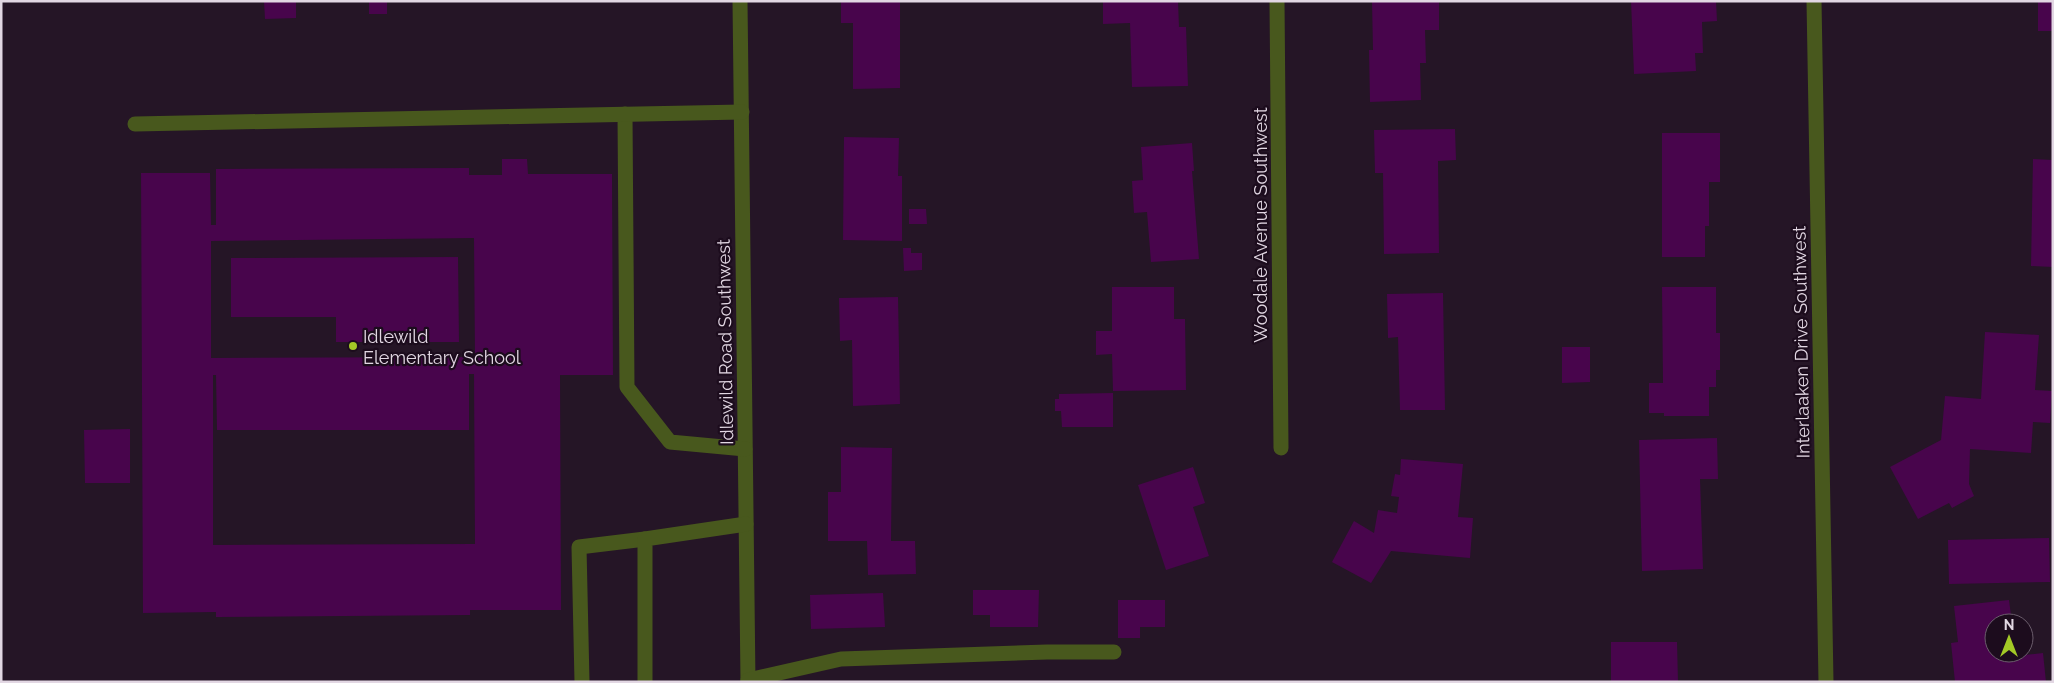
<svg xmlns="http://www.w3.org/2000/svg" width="2054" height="683" viewBox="0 0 2054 683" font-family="Raleway,sans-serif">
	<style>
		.building { fill: #48054c; fill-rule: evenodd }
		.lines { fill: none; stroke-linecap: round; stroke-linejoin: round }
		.minor { stroke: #48581d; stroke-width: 15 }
		.poi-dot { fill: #a3c926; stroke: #1c0c1d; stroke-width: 2 }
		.labels { text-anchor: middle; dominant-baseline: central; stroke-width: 4.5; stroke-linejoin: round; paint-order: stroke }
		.street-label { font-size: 18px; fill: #e2d7e3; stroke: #1c0c1d }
		.poi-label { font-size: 18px; fill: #e2d7e3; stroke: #1c0c1d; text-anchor: start }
	</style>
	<rect width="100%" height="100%" fill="#251526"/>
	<g class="building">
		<path d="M264 1H296V18L265 19Z"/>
		<rect x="369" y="1" width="18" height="13"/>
		<path d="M841 1H900V88L853 89V23H841Z"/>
		<path d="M1103 1H1178L1179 27H1186L1188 86 1132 87 1130 23 1103 24Z"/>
		<path d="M1372 1H1439V30H1425L1426 63H1420L1421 100 1370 102 1369 50H1373Z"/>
		<path d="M1631 1H1716L1717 21 1702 22 1703 53H1695L1696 71 1634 74Z"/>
		<rect x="2038" y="1" width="15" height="30"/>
		<path d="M1455 129 1456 160 1438 161 1439 253 1384 254 1383 173H1375L1374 130Z"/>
		<path d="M1662 133H1720V182H1709V226H1705V257H1662Z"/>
		<path d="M844 137 899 138 898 176H902V241L843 240Z"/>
		<path d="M1192 143 1194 171H1192L1199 259 1151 262 1147 212 1134 213 1132 181 1143 180 1141 147Z"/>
		<path d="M502 159H527L528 174H612L613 375H560L561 610H470V615L216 617V612L143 613 141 173H210L211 225H216V169L469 168V175H502ZM474 238 475 357 211 358V241ZM469 374H474L475 544 213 545V375H216L217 430H469Z"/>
		<path d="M2033 159 2053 160V267L2031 266Z"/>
		<path d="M909 209H926L927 224H909Z"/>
		<path d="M903 248H911V253H922V270L904 271Z"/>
		<path d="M458 257 459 342H336V317H231V258Z"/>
		<path d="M1112 287H1174V319H1185L1186 390 1113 391 1112 354 1096 355V331H1112Z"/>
		<path d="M1662 287H1716V333H1720V370H1716V387H1709V416H1664V413H1649V383H1663Z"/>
		<path d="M1443 293 1445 410H1400L1398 337 1388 338 1387 294Z"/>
		<path d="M898 297 900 404 853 406 852 340 840 341 839 298Z"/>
		<path d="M1985 332 2039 335 2035 390 2052 391 2050 423 2033 422 2031 453 1970 449 1969 484 1974 496 1952 508 1949 503 1918 519 1890 467 1941 440 1945 396 1981 399Z"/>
		<path d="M1562 347H1590V382L1562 383Z"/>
		<path d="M1113 393V427H1062L1061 411H1055V399H1059V394Z"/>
		<path d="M130 429V483H85L84 430Z"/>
		<path d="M1717 438 1718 479H1700L1703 569 1642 571 1639 440Z"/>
		<path d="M841 447 892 448 891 541H915L916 574 868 575 867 541H828V492H841Z"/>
		<path d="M1401 459 1463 464 1458 517 1473 518 1470 558 1391 551 1371 583 1332 562 1354 521 1374 533 1378 510 1397 513 1399 497 1391 496 1395 474 1400 475Z"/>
		<path d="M1193 467 1205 503 1193 507 1209 556 1166 570 1138 485Z"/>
		<path d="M2049 538 2050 582 1949 584 1948 540Z"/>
		<path d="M973 590H1039L1038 627H990V615H973Z"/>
		<path d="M883 593 885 627 811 629 810 595Z"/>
		<path d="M1118 600H1165V627H1140V638H1118Z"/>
		<path d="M2009 600 2012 623H1994V653H2015V656L2043 653 2046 682H1955L1951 643 1958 642 1954 606Z"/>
		<path d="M1611 642H1677L1678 682H1611Z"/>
	</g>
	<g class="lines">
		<g class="minor">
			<path d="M740 1 748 682"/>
			<path d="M1277 1 1281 448"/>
			<path d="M1814 1 1826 682"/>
			<path d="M625 114 627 387 670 442 745 449"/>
			<path d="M135 124 742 112"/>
			<path d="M748 680 841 659 1047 652H1114"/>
			<path d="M582 682 579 547 645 539"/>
			<path d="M645 682V539L746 524"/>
		</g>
	</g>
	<circle class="poi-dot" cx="353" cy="346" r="5"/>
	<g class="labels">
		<g class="street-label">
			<text transform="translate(1260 225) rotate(-90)">Woodale Avenue Southwest</text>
			<text transform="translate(725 342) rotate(-91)">Idlewild Road Southwest</text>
			<text transform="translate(1801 342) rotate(-91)">Interlaaken Drive Southwest</text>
		</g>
		<g class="poi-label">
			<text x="363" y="336">Idlewild<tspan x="363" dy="21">Elementary School</tspan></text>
		</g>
	</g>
	<rect width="2054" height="683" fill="none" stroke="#e2d7e3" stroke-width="5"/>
	<g transform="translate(2009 638)"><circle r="24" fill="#1c0c1d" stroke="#6b5d6c"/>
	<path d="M0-4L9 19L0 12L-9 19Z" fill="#a3c926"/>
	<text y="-8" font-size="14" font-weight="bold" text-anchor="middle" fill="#e2d7e3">N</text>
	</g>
</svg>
